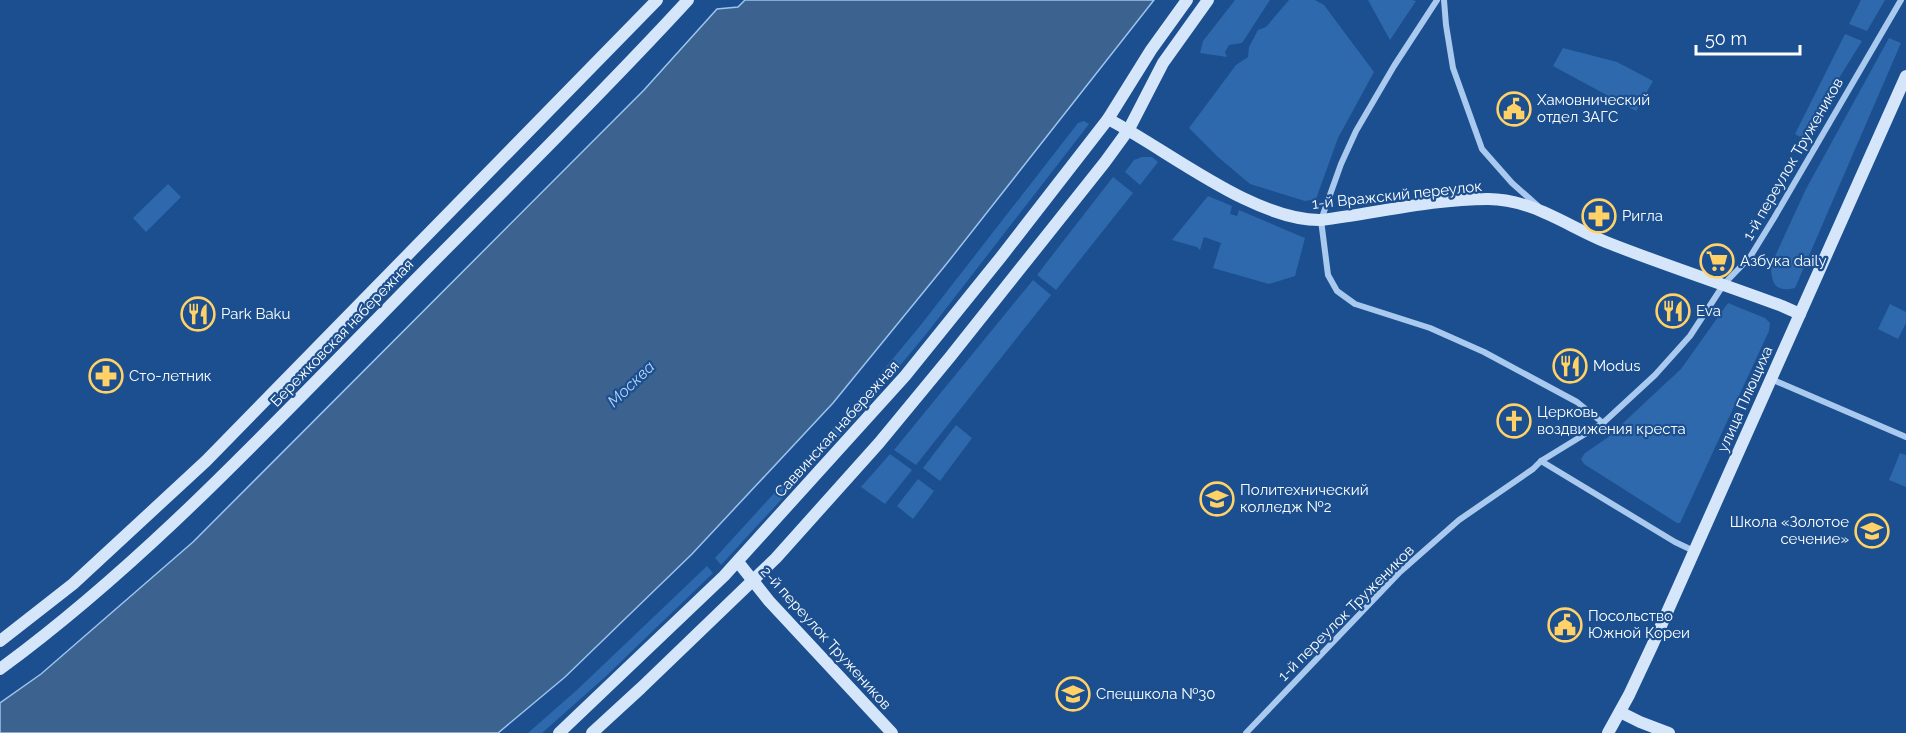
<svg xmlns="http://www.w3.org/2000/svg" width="1906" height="733" viewBox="0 0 1906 733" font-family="Raleway,sans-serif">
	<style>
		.green { fill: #2e69ad }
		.water { fill: #3c6290; stroke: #9cc4f0; stroke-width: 1.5 }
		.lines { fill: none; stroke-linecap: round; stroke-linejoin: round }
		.street { stroke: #a9c9ee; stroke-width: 6 }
		.secondary { stroke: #d6e6fa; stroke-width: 12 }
		.labels { text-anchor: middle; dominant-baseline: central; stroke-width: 4.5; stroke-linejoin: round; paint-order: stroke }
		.poi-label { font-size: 15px; fill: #fff; stroke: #1b4f8f; text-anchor: start }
		.street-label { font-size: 15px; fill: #fff; stroke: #1b4f8f }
		.water-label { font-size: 16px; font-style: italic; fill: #b5d3f5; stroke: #1b4f8f }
	</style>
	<rect width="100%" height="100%" fill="#1b4f8f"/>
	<g class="green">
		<path d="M1235 0H1270L1242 43 1229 45 1225 52 1227 57 1200 53 1203 41Z"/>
		<path d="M1289 0H1315L1324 5 1374 72 1338 138 1316 199 1305 201 1250 184 1218 157 1189 128 1236 65 1248 57 1249 47 1258 30 1266 27Z"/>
		<path d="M1368 0H1412L1416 1 1390 40Z"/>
		<path d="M1861 0H1885L1867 31 1849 24Z"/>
		<path d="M1845 34 1862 41 1802 138 1795 134Z"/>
		<path d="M1889 38 1901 43 1795 288C1775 293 1771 283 1771 265L1806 189Z"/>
		<path d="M1563 48 1617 62 1653 81 1636 111 1553 66Z"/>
		<path d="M1084 121 1089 124 927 333 860 414 721 565 715 558 850 410 920 326 1078 123Z"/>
		<path d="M1142 157H1152L1158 162 1140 185 1125 172 1134 160Z"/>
		<path d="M1113 177 1133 193 1056 290 1037 275Z"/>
		<path d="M168 184 181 197 146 232 133 218Z"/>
		<path d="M1208 196 1232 206 1230 214 1237 216 1239 210 1305 238 1295 276 1269 284 1213 268 1221 243 1204 237 1200 250 1197 247 1172 240Z"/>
		<path d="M1033 280 1051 295 916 465 894 450Z"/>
		<path d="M1728 303 1765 318 1770 323 1769 331 1680 523H1677L1584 464 1581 459 1585 453 1607 438 1681 369Z"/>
		<path d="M1890 304 1906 312V323L1898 339 1878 329Z"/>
		<path d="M956 425 972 438 940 481 923 468Z"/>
		<path d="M1900 453 1906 455V487L1889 480Z"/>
		<path d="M890 454 912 470 885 504 861 487Z"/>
		<path d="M918 479 934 491 913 519 897 506Z"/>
		<path d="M707 566 713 573 604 678 542 733H528L578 689Z"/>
	</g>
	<path class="water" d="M745 0H1154L948 262 833 403 692 554 565 677 498 733H0V703L41 674 193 542 644 90 717 9 738 7Z"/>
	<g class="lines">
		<g class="street">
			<path d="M1437 0 1394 66 1356 131 1341 164 1321 220 1328 275 1337 291 1355 304 1430 328 1484 352 1577 402 1603 423"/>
			<path d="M1444 0 1446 25 1453 68 1482 149 1512 183 1538 206"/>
			<path d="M1771 379 1906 437"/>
			<path d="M1541 461 1675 542 1694 551"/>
			<path d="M1246 733 1400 572 1459 520 1533 469 1541 461 1603 423 1655 375 1690 336 1724 284 1750 257 1774 218 1901 0"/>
		</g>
		<g class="secondary">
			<path d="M1108 119C1168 150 1254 221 1321 220 1377 213 1432 199 1488 199 1532 199 1567 226 1606 242 1664 265 1723 284 1782 306L1800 314"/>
			<path d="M738 562 769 601 892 733"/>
			<path d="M0 641 73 584 206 461 657 0"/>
			<path d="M0 669C139 567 258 440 378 318 481 212 588 109 688 0"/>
			<path d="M1620 712 1640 722 1669 733"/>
			<path d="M559 733 724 576 905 376 1001 257 1108 119 1151 50 1187 0"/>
			<path d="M592 733 641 688 776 558 879 443 950 357 1105 162 1129 129 1163 63 1208 0"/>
			<path d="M1608 733 1629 695 1652 646 1906 76"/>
		</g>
	</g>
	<defs>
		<symbol id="civic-ring" viewBox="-11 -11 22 22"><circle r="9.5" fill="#1b4f8f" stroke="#ffd166" stroke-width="1.5"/><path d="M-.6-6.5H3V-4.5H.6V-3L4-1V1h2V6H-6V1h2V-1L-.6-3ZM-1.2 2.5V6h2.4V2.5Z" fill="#ffd166"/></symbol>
		<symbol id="pharmacy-ring" viewBox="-11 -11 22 22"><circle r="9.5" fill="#1b4f8f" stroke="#ffd166" stroke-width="1.5"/><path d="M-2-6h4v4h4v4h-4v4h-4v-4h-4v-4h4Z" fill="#ffd166"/></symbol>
		<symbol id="supermarket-ring" viewBox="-11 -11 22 22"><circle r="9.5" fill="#1b4f8f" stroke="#ffd166" stroke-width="1.5"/><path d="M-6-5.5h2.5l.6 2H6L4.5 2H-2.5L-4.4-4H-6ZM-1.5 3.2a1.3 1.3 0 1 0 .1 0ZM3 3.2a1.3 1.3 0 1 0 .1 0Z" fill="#ffd166"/></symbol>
		<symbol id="restaurant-ring" viewBox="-11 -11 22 22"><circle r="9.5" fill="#1b4f8f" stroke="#ffd166" stroke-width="1.5"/><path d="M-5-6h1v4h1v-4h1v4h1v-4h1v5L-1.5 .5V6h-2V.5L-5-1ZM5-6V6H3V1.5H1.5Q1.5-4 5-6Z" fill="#ffd166"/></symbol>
		<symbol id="church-ring" viewBox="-11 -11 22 22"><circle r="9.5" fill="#1b4f8f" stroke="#ffd166" stroke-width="1.5"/><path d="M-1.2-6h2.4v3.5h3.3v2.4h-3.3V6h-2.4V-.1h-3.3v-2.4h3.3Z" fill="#ffd166"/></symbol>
		<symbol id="university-ring" viewBox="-11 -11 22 22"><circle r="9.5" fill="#1b4f8f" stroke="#ffd166" stroke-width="1.5"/><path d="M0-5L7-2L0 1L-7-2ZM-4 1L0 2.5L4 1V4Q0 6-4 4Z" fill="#ffd166"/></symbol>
		<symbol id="school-ring" viewBox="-11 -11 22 22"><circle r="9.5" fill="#1b4f8f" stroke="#ffd166" stroke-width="1.5"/><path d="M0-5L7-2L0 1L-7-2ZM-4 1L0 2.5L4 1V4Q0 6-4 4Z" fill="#ffd166"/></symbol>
	</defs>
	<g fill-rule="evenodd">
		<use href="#civic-ring" x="1495" y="90" width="38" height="38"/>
		<use href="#pharmacy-ring" x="1580" y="197" width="38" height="38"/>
		<use href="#supermarket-ring" x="1698" y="242" width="38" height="38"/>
		<use href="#restaurant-ring" x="1654" y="292" width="38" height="38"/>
		<use href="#restaurant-ring" x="179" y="295" width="38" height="38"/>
		<use href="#restaurant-ring" x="1551" y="347" width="38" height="38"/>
		<use href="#pharmacy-ring" x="87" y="357" width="38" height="38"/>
		<use href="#church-ring" x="1495" y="402" width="38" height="38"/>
		<use href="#university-ring" x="1198" y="480" width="38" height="38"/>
		<use href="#school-ring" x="1853" y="512" width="38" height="38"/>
		<use href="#civic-ring" x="1546" y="606" width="38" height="38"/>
		<use href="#school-ring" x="1054" y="675" width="38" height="38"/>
	</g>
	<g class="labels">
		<g class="poi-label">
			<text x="1537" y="100">Хамовнический<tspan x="1537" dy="17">отдел ЗАГС</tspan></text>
			<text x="1622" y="216">Ригла</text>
			<text x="1740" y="261">Азбука daily</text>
			<text x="1696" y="311">Eva</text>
			<text x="221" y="314">Park Baku</text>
			<text x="1593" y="366">Modus</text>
			<text x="129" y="376">Сто-летник</text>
			<text x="1537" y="412">Церковь<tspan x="1537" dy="17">воздвижения креста</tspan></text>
			<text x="1240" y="490">Политехнический<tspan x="1240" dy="17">колледж №2</tspan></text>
			<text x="1849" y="522" text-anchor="end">Школа «Золотое<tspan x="1849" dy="17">сечение»</tspan></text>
			<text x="1588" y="616">Посольство<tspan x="1588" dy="17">Южной Кореи</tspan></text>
			<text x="1096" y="694">Спецшкола №30</text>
		</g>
		<g class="street-label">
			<text transform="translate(1793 159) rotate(-60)">1-й переулок Тружеников</text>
			<text transform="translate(1397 195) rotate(-6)">1-й Вражский переулок</text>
			<text transform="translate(342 333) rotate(-46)">Бережковская набережная</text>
			<text transform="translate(1745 399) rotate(-66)">улица Плющиха</text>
			<text transform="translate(837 429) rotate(-48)">Саввинская набережная</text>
			<text transform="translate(1346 613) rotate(-45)">1-й переулок Тружеников</text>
			<text transform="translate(826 638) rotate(48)">2-й переулок Тружеников</text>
		</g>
		<g class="water-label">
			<text transform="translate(631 384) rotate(-44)">Москва</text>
		</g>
	</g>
	<path d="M1696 45v9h104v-9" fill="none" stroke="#ffffff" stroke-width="3"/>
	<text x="1705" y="45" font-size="18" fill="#ffffff" stroke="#1b4f8f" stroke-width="4.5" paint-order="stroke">50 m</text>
</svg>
